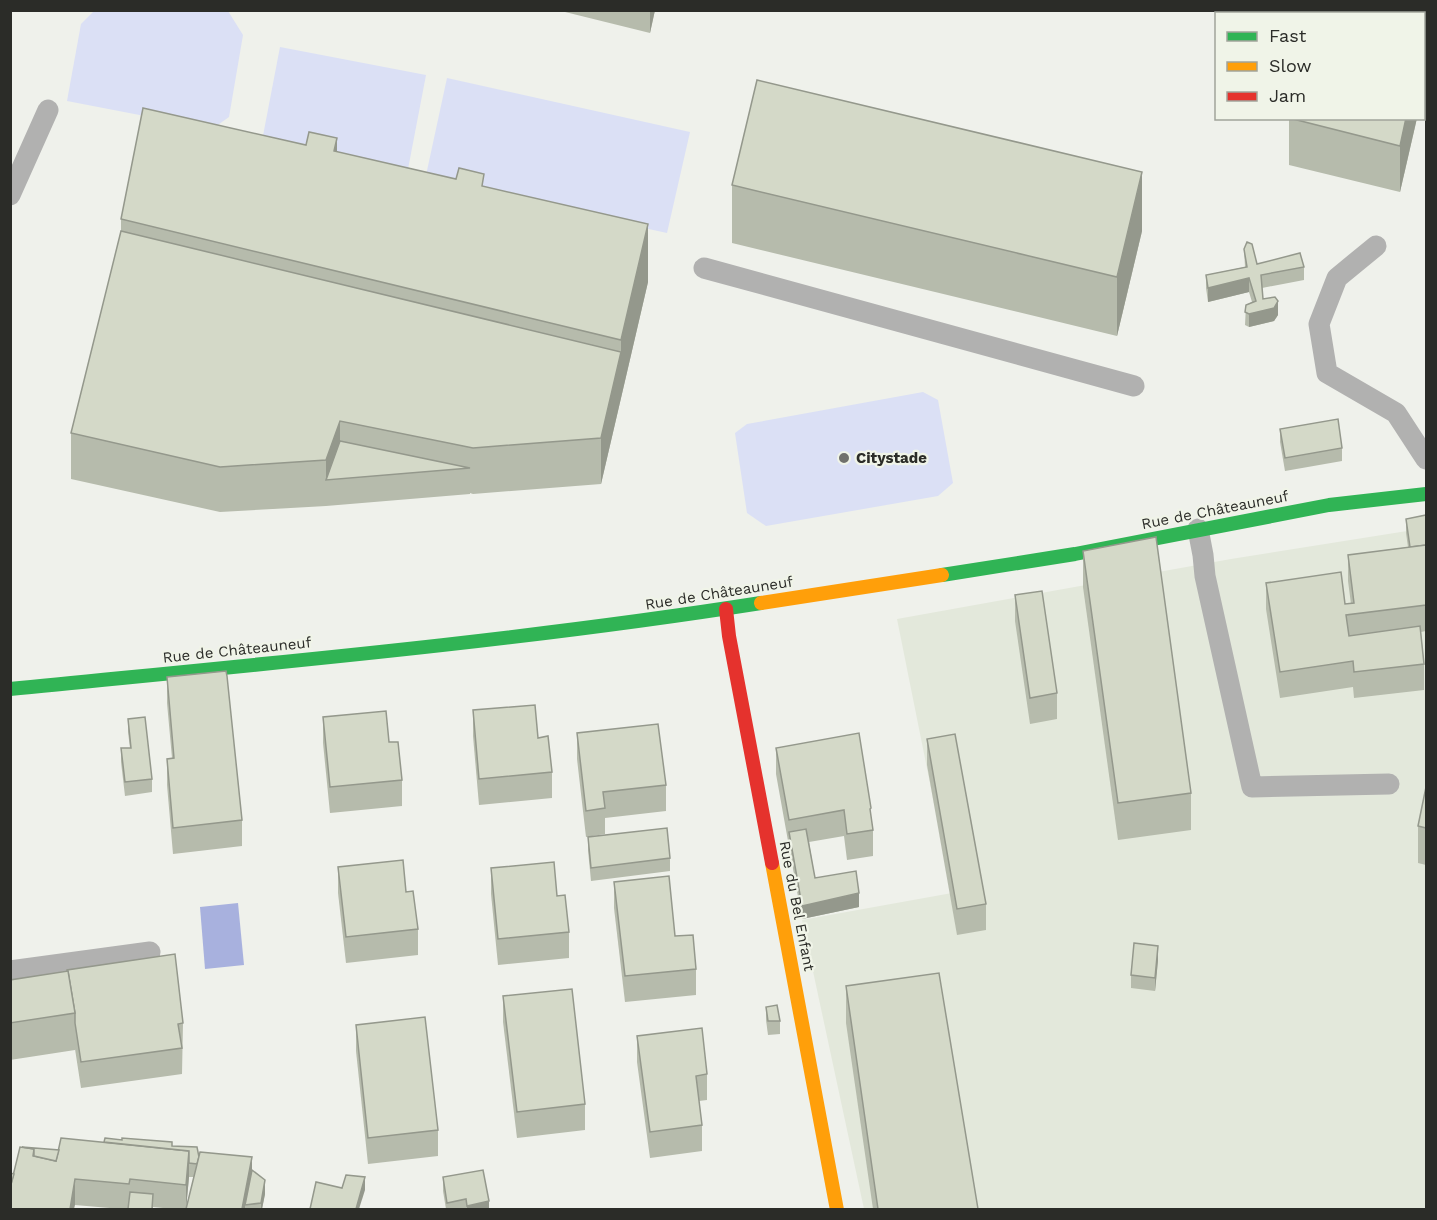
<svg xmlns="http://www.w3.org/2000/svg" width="1437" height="1220" viewBox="0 0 1437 1220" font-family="'Work Sans',sans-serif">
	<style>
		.built { fill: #e3e8db }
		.green { fill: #dbe0f5 }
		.water { fill: #a8b1de }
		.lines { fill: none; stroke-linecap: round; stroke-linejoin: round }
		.lane { stroke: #b1b1b0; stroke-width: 21 }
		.fast { stroke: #30b455; stroke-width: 14 }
		.slow { stroke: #ff9f0a; stroke-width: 14 }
		.jam { stroke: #e5322d; stroke-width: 14 }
		.wall { fill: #b6bbac }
		.shaded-wall { fill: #94988c }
		.building { fill: #d4d9c8; stroke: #94988c; stroke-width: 1.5 }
		.poi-dot { fill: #70716c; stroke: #f0f4e8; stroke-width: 2 }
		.labels { text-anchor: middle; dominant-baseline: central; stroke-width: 4.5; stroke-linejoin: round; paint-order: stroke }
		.poi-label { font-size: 15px; font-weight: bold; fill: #2b2c28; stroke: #f0f4e8; text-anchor: start }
		.street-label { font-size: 15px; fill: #2b2c28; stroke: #f0f4e8 }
	</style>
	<rect width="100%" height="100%" fill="#eff1eb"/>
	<path class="built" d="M1426 528V1209H864L802 920 952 893 897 619 1231 559Z"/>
	<g class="green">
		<path d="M94 11H228L243 35 229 117 212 129 67 101 81 24Z"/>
		<path d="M280 47 426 75 408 169 262 141Z"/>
		<path d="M447 78 690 132 667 233 425 180Z"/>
		<path d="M923 392 938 400 953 483 938 496 766 526 747 513 735 433 747 424Z"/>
	</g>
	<path class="water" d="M238 903 244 965 205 969 200 907Z"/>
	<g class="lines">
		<g class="lane">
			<path d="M10 195 48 110"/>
			<path d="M1376 246 1337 278 1319 324 1327 373 1396 413 1426 459"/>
			<path d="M704 268 1134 386"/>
			<path d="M1198 529 1203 555 1205 576 1252 787 1389 784"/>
			<path d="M10 971 150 952"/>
		</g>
		<g class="fast">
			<path d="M942 575 1075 554 1329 505 1426 494"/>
			<path d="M10 689C261 664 512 642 761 603"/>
		</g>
		<g class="slow">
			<path d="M761 603 942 575"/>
			<path d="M772 863 837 1210"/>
		</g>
		<path class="jam" d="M726 609 729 636 772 863"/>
	</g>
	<g class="wall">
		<path d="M557 10H655L650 33Z"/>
		<path d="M1289 118H1417L1400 192 1289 165Z"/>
		<path d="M306 145 337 152 484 187 648 282 601 484 473 494 470 493V494L326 506 220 512 71 479V433L121 231V219Z"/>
		<path d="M732 185 1142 231 1117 336 732 243Z"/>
		<path d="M1244 249 1257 264 1304 267V280L1262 288 1263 299 1278 315 1274 321 1249 327 1245 325 1246 305 1252 302 1249 292 1208 302 1206 288V275L1245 267Z"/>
		<path d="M1280 429 1342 448V461L1285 471 1280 442Z"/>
		<path d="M1426 515V631L1421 632 1424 664V690L1354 698 1353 687 1280 698 1266 609V583L1345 604H1351L1348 581V555L1408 547 1406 533V519Z"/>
		<path d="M1083 551 1191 793V830L1118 840 1083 587Z"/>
		<path d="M1015 595 1057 693V719L1030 724 1015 621Z"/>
		<path d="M167 677 242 820V846L173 854 167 785V759L172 758 167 703Z"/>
		<path d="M473 710 552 772V798L479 805 473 736Z"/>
		<path d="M323 717 389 742 402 780V806L330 813 323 743Z"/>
		<path d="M128 719 152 779V792L125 796 121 762V748H130L128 732Z"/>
		<path d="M577 733 666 785V811L605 818V834L586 837 577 759Z"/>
		<path d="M927 739 986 904V930L957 935 927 765Z"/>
		<path d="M776 748 871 818 873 830V856L847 860 844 836 809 842 815 878 859 907 802 919 776 774Z"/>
		<path d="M1426 787V865L1418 863V826Z"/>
		<path d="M588 837 670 858V871L591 881 588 850Z"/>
		<path d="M338 867 406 892 418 929V955L346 963 338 893Z"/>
		<path d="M491 868 557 896 569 932V958L498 965 491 894Z"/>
		<path d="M614 882 675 936 696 969V995L625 1002 614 908Z"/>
		<path d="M1158 960 1155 991 1131 988V975Z"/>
		<path d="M10 980 183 1023 182 1074 81 1088 75 1049V1050L10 1060Z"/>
		<path d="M846 986 978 1209H873L846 1023Z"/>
		<path d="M503 996 585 1104V1130L517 1138 503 1022Z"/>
		<path d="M766 1007 780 1021V1034L768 1035 766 1020Z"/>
		<path d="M356 1025 438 1130V1156L368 1164 356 1051Z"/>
		<path d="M637 1036 707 1074V1100L699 1101 702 1125V1151L650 1158 637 1062Z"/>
		<path d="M104 1142 172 1146 199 1157 252 1170 265 1194 262 1209H186L194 1177H189L186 1209H173L153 1207V1209H121L75 1205 14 1174 59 1150Z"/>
		<path d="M443 1177 489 1209H446L443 1191Z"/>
	</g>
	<g class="shaded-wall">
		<path d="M650 10H655L650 33Z"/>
		<path d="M1426 35V81L1424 94V48Z"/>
		<path d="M1406 118H1417L1400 192V146Z"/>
		<path d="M337 138V196L334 151Z"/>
		<path d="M1142 172V231L1117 336V277Z"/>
		<path d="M648 224V282L601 484V438L621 352V340Z"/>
		<path d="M1249 278V292L1208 302V288Z"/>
		<path d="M1278 301V315L1274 321 1249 327V314Z"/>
		<path d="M340 421V467L326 480V460Z"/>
		<path d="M859 893V907L802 919V906Z"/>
		<path d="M1158 946V960L1155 991V978Z"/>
		<path d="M189 1151V1177L186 1209V1185Z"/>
		<path d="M252 1157V1183L245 1205V1209H242Z"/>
		<path d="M365 1177V1190L359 1209H356Z"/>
		<path d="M75 1179V1205L74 1209H70Z"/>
		<path d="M265 1180V1194L262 1209H261V1203Z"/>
		<path d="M489 1201V1209H467V1206Z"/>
	</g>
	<g class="building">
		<path d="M1316 10H1426V35L1424 48V14H1315Z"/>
		<path d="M757 80 1142 172 1117 277 732 185Z"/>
		<path d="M143 108 306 145 309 132 337 138 334 151 456 179 459 168 484 174 482 186 648 224 621 340 121 219Z"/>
		<path d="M1289 118H1406L1400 146Z"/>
		<path d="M121 231 621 352 601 438 473 448 340 421 326 460 220 467 71 433Z"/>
		<path d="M1247 242 1252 244 1257 264 1300 253 1304 267 1261 275 1263 299 1275 297 1278 301 1274 308 1249 314 1245 312 1246 305 1256 301 1249 278 1208 288 1206 275 1247 267 1244 249Z"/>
		<path d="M1338 419 1342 448 1285 458 1280 429Z"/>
		<path d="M340 441 470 468 326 480Z"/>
		<path d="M1426 515V545L1410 547 1406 519Z"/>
		<path d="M1156 537 1191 793 1118 803 1083 551Z"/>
		<path d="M1426 545V605L1346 615 1349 636 1420 626 1424 664 1354 672 1353 661 1280 672 1266 583 1341 572 1345 604 1354 603 1348 555Z"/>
		<path d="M1042 591 1057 693 1030 698 1015 595Z"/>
		<path d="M226 671 227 676 242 820 173 828 167 759 174 758 167 677Z"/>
		<path d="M535 705 538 738 548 736 552 772 479 779 473 710Z"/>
		<path d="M386 711 389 742H398L402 780 330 787 323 717Z"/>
		<path d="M145 717 152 779 125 782 121 748H131L128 719Z"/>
		<path d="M658 724 666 785 603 792 605 808 586 811 577 733Z"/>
		<path d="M859 733 871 808 870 809 873 830 847 834 844 810 789 820 776 748Z"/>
		<path d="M955 734 986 904 957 909 927 739Z"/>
		<path d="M1426 787V828L1418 826Z"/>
		<path d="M667 828 670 858 591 868 588 837Z"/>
		<path d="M806 829 815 878 856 871 859 893 802 906 789 832Z"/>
		<path d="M403 860 406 892 413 891 418 929 346 937 338 867Z"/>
		<path d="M554 862 557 896 565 895 569 932 498 939 491 868Z"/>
		<path d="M669 876 675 936 693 935 696 969 625 976 614 882Z"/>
		<path d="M1134 943 1158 946 1155 978 1131 975Z"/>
		<path d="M175 954 183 1023 178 1024 182 1048 81 1062 75 1023V1013L68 971H67V970Z"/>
		<path d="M68 971 75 1013 10 1023V980Z"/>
		<path d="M939 973 978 1209H878L846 986Z"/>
		<path d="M572 989 585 1104 517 1112 503 996Z"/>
		<path d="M777 1005 780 1021H768L766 1007Z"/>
		<path d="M425 1017 438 1130 368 1138 356 1025Z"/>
		<path d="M702 1028 707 1074 696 1076 702 1125 650 1132 637 1036Z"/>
		<path d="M61 1138 189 1151 186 1185 130 1179 129 1184 75 1179 70 1209H10V1188L20 1147 34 1149 33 1156 56 1161Z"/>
		<path d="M105 1138 122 1140V1138L172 1142V1146L197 1147 199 1157 197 1164 189 1163V1151L104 1142Z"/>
		<path d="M22 1147 59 1150 56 1161 34 1156V1149Z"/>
		<path d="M200 1152 252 1157 242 1209H186Z"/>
		<path d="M252 1170 265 1180 261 1203 245 1205Z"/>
		<path d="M483 1170 489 1201 467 1206 466 1199 447 1203 443 1177Z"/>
		<path d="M10 1173 14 1174 10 1188Z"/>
		<path d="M346 1175 365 1177 356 1209H310L316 1182 342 1188Z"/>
		<path d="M130 1192 153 1194 152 1209H128Z"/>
	</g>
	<circle class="poi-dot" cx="844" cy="458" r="6"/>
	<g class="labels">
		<g class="poi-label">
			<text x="856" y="458">Citystade</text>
		</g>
		<g class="street-label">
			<text transform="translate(1215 510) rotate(-11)">Rue de Châteauneuf</text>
			<text transform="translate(719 593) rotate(-9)">Rue de Châteauneuf</text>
			<text transform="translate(237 650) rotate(-6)">Rue de Châteauneuf</text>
			<text transform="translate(797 906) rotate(79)">Rue du Bel Enfant</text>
		</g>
	</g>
	<rect width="1437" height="1220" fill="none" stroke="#2b2c28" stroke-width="24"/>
	<rect x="1215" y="12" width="210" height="108" fill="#f0f4e8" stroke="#a1a49b" stroke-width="1.5"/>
	<rect x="1227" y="32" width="30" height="9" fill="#30b455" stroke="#a1a49b" stroke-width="1.5"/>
	<text x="1269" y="42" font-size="18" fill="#2b2c28">Fast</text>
	<rect x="1227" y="62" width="30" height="9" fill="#ff9f0a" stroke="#a1a49b" stroke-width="1.5"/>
	<text x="1269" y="72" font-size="18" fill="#2b2c28">Slow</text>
	<rect x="1227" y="92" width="30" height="9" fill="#e5322d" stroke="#a1a49b" stroke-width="1.5"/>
	<text x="1269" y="102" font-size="18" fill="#2b2c28">Jam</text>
</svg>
